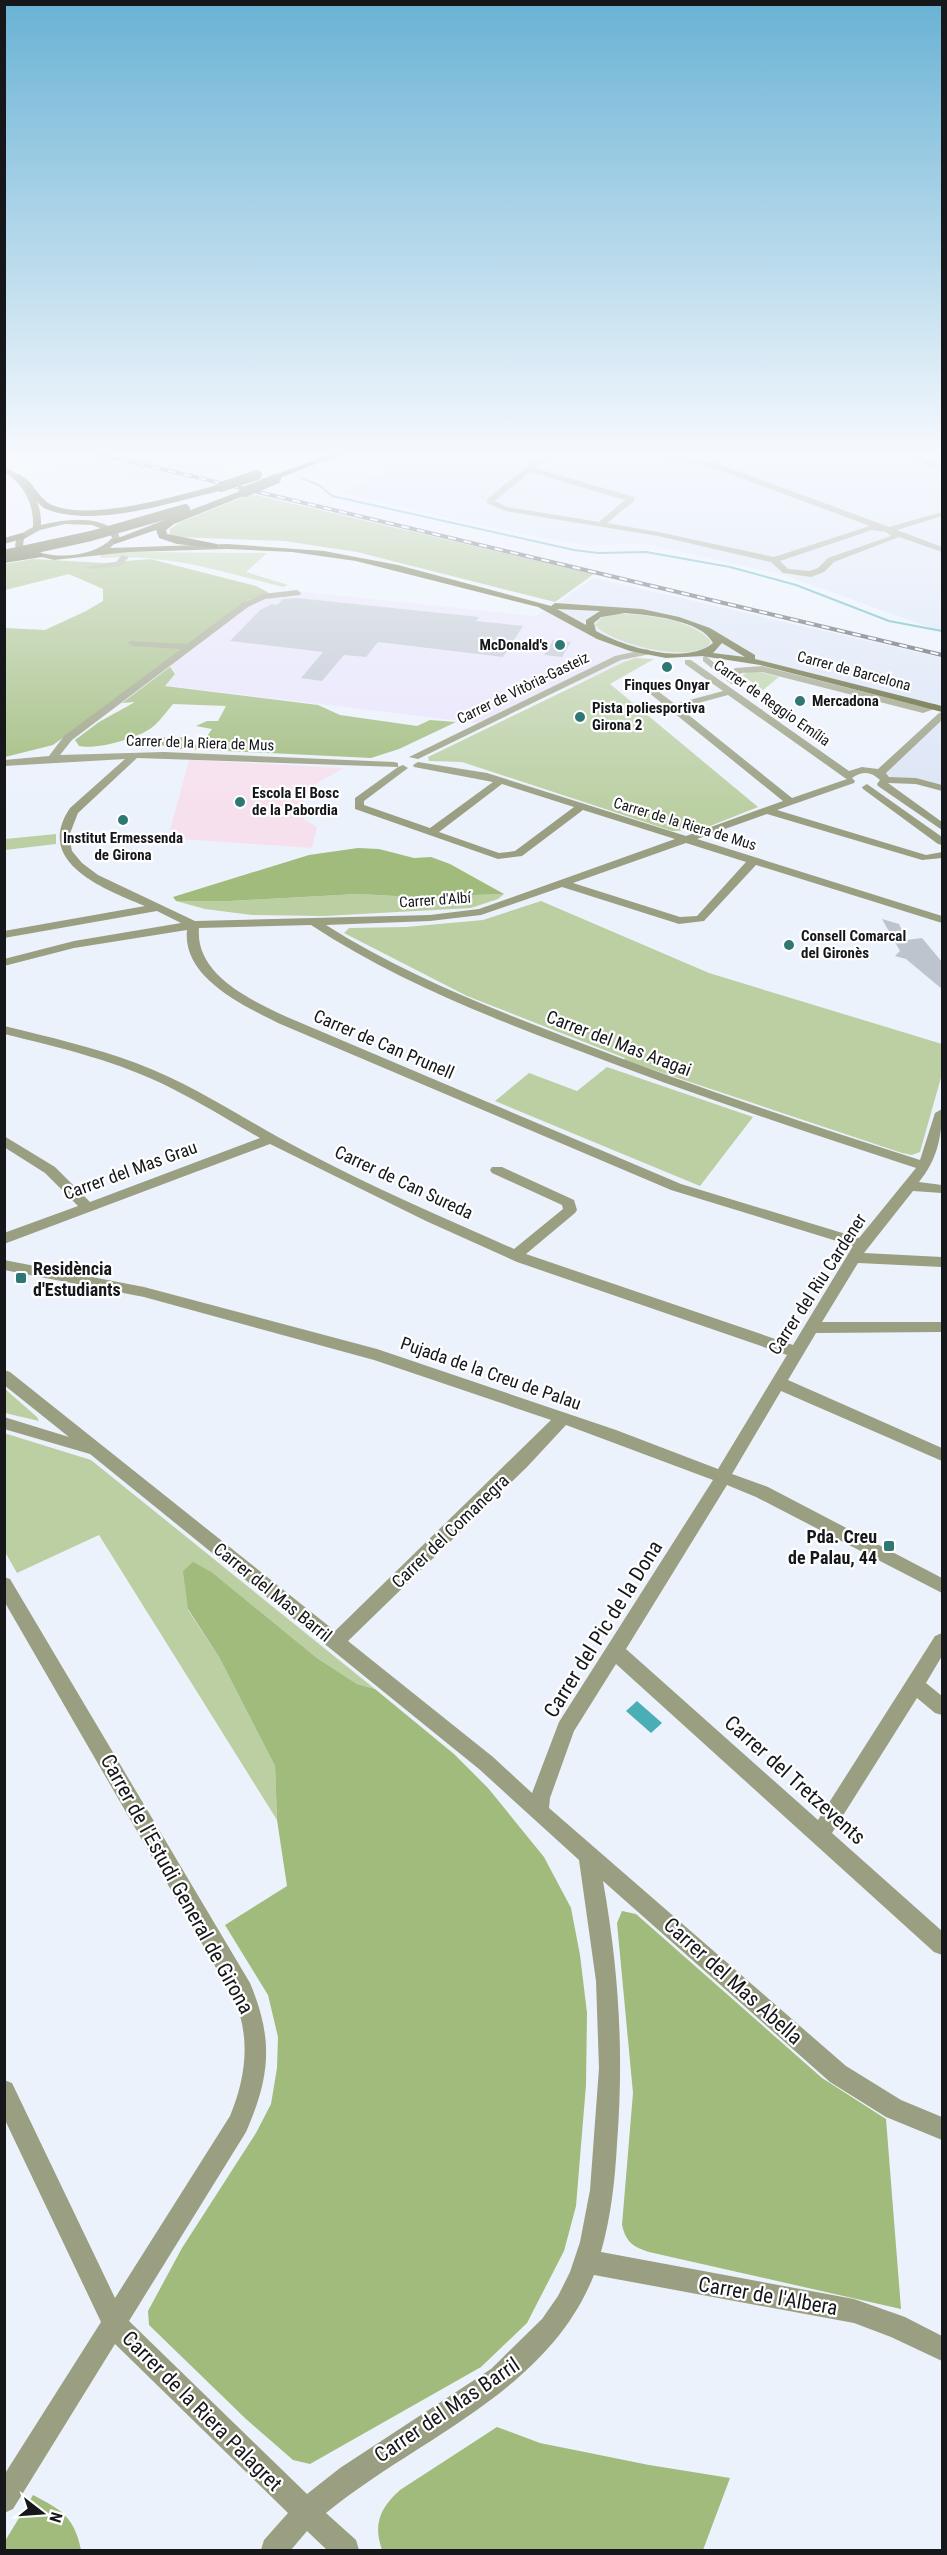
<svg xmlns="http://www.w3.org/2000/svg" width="947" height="2555" viewBox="0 0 947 2555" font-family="'Roboto Condensed',sans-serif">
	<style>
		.commercial { fill: #e8e4fb }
		.built { fill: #dce5f6 }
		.education { fill: #f7e0ee }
		.green { fill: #bbcfa3 }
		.forest { fill: #a0bb7b }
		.water { fill: #4aaeb6 }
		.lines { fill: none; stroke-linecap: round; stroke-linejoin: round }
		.stream { stroke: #4aaeb6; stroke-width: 2 }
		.building { fill: #bec4ce }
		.minor { fill: #9a9f82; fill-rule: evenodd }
		.major { fill: #555b24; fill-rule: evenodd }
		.highway { fill: #3d430d; fill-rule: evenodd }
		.rail-casing { stroke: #484b51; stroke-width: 4 }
		.rail { stroke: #fff; stroke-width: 2; stroke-dasharray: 8; stroke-linecap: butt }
		.highway-bridge { stroke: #3d430d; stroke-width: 10 }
		.poi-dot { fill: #2f7774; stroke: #fff; stroke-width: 2 }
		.labels { text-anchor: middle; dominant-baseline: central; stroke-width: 4.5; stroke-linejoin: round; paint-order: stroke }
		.far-poi-label { font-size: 15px; font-weight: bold; fill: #15171b; stroke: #fff; text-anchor: start }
		.far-street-label { font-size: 15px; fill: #15171b; stroke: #fff }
		.street-label { font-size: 18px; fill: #15171b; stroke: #fff }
		.poi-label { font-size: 18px; font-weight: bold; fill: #15171b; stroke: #fff; text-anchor: start }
		.near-street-label { font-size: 21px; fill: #15171b; stroke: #fff }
	</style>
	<rect width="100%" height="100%" fill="#ecf2fc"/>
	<path class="commercial" d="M297 591 534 616 552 607 646 655 477 723 138 682 248 600 269 593Z"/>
	<g class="built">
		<path d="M5 452H291L270 457 243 456 194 479 165 482 136 480 24 460 5 473Z"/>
		<path d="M427 452H942V632L787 576 642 543 588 546 460 521 340 492Z"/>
		<path d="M593 578 934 656 942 647V709L757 661 646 655 552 607Z"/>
		<path d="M942 712V791L891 778 883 769Z"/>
	</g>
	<path class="education" d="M189 760 344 768 321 781 305 793 301 811 305 820 317 827 312 848 180 839 170 830Z"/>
	<g class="green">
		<path d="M129 552 267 553 246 572 288 585 283 587C220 571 167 553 101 558L100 555Z"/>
		<path d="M615 614C644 614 688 618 710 640V644C692 664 611 644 595 625L602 617Z"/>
		<path d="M636 658 654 659 610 684 758 807 700 830 672 831 462 762 429 761 428 757 624 662Z"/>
		<path d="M753 670 779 677 763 690 742 675Z"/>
		<path d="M56 834V844L5 850V839Z"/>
		<path d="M358 894 414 897 504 894 498 899 471 908 324 916 252 915 205 909 176 901H230Z"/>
		<path d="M541 901 709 973 942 1044V1074L920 1152 912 1155 902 1153 624 1060 625 1058 467 996 344 933 349 928 406 927 483 920Z"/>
		<path d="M607 1067 753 1117 700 1186 495 1101 529 1073 577 1091Z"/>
		<path d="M5 1389 37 1417 39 1421 5 1413Z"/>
		<path d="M4 1433 91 1460 375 1689 357 1684 317 1658 213 1573 188 1610 219 1657 275 1766 277 1820 99 1535 17 1573 5 1552Z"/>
	</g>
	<g class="forest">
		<path d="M251 494 594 574 555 602 357 552 284 541 176 537 170 535V529L181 522Z"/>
		<path d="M33 559 105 563 150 559 256 586 269 593 248 600 53 745 5 757V628L45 630 86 611 103 601V589L69 574 5 590V564Z"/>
		<path d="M170 667 175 674 165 686 318 705 340 715 417 726 430 720 456 722 399 749 371 758 166 748 165 746 146 742 164 737 167 740 183 737 187 744 201 745 212 729 196 726 207 721H218L226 706 173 704C167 711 161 719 155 725 141 738 97 750 79 746L75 740 99 722 135 702 122 703Z"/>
		<path d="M358 848 379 849 414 858 431 857 450 864 504 894 414 897 358 894 230 901H176L173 897 309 855Z"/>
		<path d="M193 1562 213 1573 317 1658 357 1684 375 1689 454 1754 488 1788 544 1857 571 1908 580 1955 587 2013 586 2085 576 2206 564 2251 527 2323 481 2367 310 2464 293 2460 246 2419 149 2325 148 2311 182 2248 256 2133 271 2104 277 2068 278 2037 268 1995 225 1925 287 1886 277 1820 275 1766 219 1657 188 1609 183 1571Z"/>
		<path d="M622 1911 636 1914 822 2078 886 2119 901 2309 649 2252C633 2247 626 2242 622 2225L633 2093 617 1923Z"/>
		<path d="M497 2427 540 2443 649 2465 730 2478 703 2550H382C373 2524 380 2508 400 2490Z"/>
		<path d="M33 2495C62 2510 74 2517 81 2550H5V2541Z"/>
	</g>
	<path class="water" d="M637 1701 662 1723 651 1733 626 1711Z"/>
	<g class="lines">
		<path class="stream" d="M301 478 319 485 332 496 574 550 598 553 646 552 730 567 796 585 889 621 942 631"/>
	</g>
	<g class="building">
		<path d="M297 598 479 617 476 621 523 626 503 657 378 642 366 657 344 655 322 681 301 678 323 652 230 641 260 610 272 604 277 605 283 599Z"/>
		<path d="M553 640 571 642 562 657 544 655Z"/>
		<path d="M875 671 897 677 886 686 864 681Z"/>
		<path d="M882 919 899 924 907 940 922 938 942 962V989L906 959 895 956 900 951Z"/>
	</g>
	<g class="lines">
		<g class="minor">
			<path d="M249 452H289L277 457 252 456Z"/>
			<path d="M545 452H553L535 468 634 497V501L607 523 658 532 774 557 870 526 711 467 638 452H654L716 463 889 527 942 512V516L897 530 942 547V552L899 537 834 562 824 572 811 577 783 573 771 562 658 536 505 511 487 503V499ZM530 472 625 500 599 522 507 507 495 501ZM872 530 886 532 891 536 828 558 818 568 810 571 788 569 780 561Z"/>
			<path d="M897 452H907L942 466V470Z"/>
			<path d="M930 452 942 453V457L930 454Z"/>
			<path d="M122 555 129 557 121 566 90 569 86 567 116 562Z"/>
			<path d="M297 590 301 593 300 595 265 599 248 607 72 740 60 755 164 752 394 762 398 763V767L403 765 408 768 364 801V805L430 828 493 782 414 767 413 765 418 762 487 773 686 836 783 801 643 688 651 686 675 704 723 691 685 664V660H691L849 771 862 767 878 769 939 713 942 712V720L886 773 889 777 916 778 942 785V791L916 784 888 783 942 822V830L878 786 877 784 880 780C871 771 862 771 852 778L855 781 854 783 777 810 926 855 942 852V858L922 860 767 814 697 839 942 916V923L756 865 704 921 679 924 562 887 481 915 430 921 326 925C403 974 488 1007 573 1040 687 1084 803 1123 920 1160L935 1113 942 1109C942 1137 937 1160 919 1182L942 1185V1193L913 1191 864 1253 942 1257V1267L858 1263 822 1322H942V1332L816 1333 788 1380 942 1448V1461L781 1391 732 1474 768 1487 942 1578V1593L756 1497 727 1485 626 1649 818 1820 935 1636 942 1633V1656L926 1683 942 1696V1715L935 1713 917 1698 832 1833 942 1931V1955L934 1952 616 1664 574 1731 550 1798 549 1808 846 2066 901 2100 942 2117V2140L886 2117 830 2082 603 1881C619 1971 624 2053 617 2144 615 2180 611 2217 601 2252L854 2299 905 2317 942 2336V2361L891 2337 854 2323 594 2275C547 2393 419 2437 326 2513L356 2540 359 2550H327L307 2531 291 2550H261L264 2540 288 2513 115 2344 13 2509 4 2513V2475L101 2322 4 2118V2080L12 2083 115 2298 230 2116C246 2078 251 2037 234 1999L4 1601V1577L10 1579 250 1983C274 2040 270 2077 246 2132L129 2321 307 2494 340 2468 491 2369 542 2319 558 2296 570 2272 580 2242 590 2190 599 2068 596 1981 579 1860 479 1769 90 1454 4 1429V1417L69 1437 4 1385V1370L10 1372 335 1631 551 1420 374 1360 144 1297 4 1270V1260L144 1287 377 1349 616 1430 718 1469 787 1355 517 1262 426 1221 270 1144 4 1244V1233L78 1206 45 1173 4 1147V1136L55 1167 90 1202 260 1138C230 1121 201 1103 171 1088 118 1061 61 1048 4 1034V1026C49 1037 93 1047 136 1063 195 1085 248 1122 304 1151 372 1187 444 1218 514 1249L563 1209 562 1205 492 1173 490 1170 492 1167H502L574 1200 577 1210 575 1213 526 1254 793 1345 853 1246 671 1190 278 1023C242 1005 182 977 187 930L74 948 4 966V959L74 941 181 923 157 911 4 938V931L145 906C105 889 33 863 70 808L125 759 4 766V760L49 756 64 736 181 649 133 646 128 643 130 641 187 644 242 603 263 594ZM728 695 845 778 847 779 792 798 680 708ZM137 758 398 767 355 798V809L498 859 522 856 583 810 675 839 479 909 430 915 195 921 98 875 82 863 72 851 69 836 78 813ZM502 784 574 807 515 851 499 853 439 832ZM686 843 746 862 697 916 680 917 573 883ZM311 925C392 978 479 1013 569 1047 683 1091 799 1130 916 1168L859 1238 681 1184 287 1017C251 1000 195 975 199 928ZM566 1425 713 1480 559 1722 532 1793 493 1757 348 1641 527 1467Z"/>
			<path d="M647 649 652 652 650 654 621 660 418 759 409 757 615 656Z"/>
			<path d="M706 656 729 675 735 668 762 666 923 707 935 704 940 707 923 713 762 672 741 673 734 683 731 684 703 661V657Z"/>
			<path d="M867 784 942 837V845L938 844 863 789 862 787Z"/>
		</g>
		<path class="major" d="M4 467C27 476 42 501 41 525 66 519 95 515 117 531L120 538 110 548 227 544 324 551 398 565 551 606 555 603 642 609 679 617 710 628 755 655V659L942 706V712L760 665 702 656 666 658 630 651 597 639 538 607 356 561 292 552 227 549 129 552 54 560 25 553 15 546 17 536 33 527C34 504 24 484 4 472ZM65 524 92 525 110 532 112 538C92 559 47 561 23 545L24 539 40 530ZM557 609 600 611 586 620V625ZM625 613C649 615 702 620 713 643 685 666 625 647 596 631L594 623 601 617ZM722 643 745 657 713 653Z"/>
		<g class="highway">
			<path d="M335 452H348L274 480 267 478Z"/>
			<path d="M18 474C34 480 37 498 52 505 92 522 179 495 221 484L226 487C218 493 205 494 195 497 153 508 88 526 46 509 38 505 21 484 14 477Z"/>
			<path d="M243 490 246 491V495L174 524 166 530 167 534 217 544V548L177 544 159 538 156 530 115 544 110 541Z"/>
			<path d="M22 533 27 536 25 538 4 544V538Z"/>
			<path d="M39 552 42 553V557L4 563V557Z"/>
		</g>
		<defs>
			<path id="rail" d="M90 452 942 655"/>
		</defs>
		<use href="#rail" class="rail-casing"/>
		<use href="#rail" class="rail"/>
		<g class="highway-bridge">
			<path d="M221 487 257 475"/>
			<path d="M244 492 276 479"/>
			<path d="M4 555 91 536 185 509"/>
		</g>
	</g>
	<linearGradient id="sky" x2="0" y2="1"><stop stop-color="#69b2d4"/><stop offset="0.56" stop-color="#f6f9fe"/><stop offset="1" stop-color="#f6f9fe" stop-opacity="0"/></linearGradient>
	<rect width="947" height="810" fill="url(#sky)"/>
	<g class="poi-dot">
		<circle cx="560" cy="645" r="6"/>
		<circle cx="667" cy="667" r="6"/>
		<circle cx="800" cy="701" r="6"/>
		<circle cx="580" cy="717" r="6"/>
		<circle cx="240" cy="802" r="6"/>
		<circle cx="123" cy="820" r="6"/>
		<circle cx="789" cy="945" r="6"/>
		<rect x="15" y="1272" width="12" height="12" rx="3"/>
		<rect x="883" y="1540" width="12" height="12" rx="3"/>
	</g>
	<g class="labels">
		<g class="far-poi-label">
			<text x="548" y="645" text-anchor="end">McDonald's</text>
			<text x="667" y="685" text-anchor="middle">Finques Onyar</text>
			<text x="812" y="701">Mercadona</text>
			<text x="592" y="708">Pista poliesportiva<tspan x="592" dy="17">Girona 2</tspan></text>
			<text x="252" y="793">Escola El Bosc<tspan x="252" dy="17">de la Pabordia</tspan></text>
			<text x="123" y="838" text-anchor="middle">Institut Ermessenda<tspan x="123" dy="17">de Girona</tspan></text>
			<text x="801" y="936">Consell Comarcal<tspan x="801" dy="17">del Gironès</tspan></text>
		</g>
		<g class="far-street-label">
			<text transform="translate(854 671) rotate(15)">Carrer de Barcelona</text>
			<text transform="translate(523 688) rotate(-26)">Carrer de Vitòria-Gasteiz</text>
			<text transform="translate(772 703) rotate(35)">Carrer de Reggio Emília</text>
			<text transform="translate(200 743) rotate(2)">Carrer de la Riera de Mus</text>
			<text transform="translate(685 824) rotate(17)">Carrer de la Riera de Mus</text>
			<text transform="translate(435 900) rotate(-4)">Carrer d'Albí</text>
		</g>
		<g class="street-label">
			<text transform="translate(619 1043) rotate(21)">Carrer del Mas Aragai</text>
			<text transform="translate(384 1044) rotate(23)">Carrer de Can Prunell</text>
			<text transform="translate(130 1170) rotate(-20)">Carrer del Mas Grau</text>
			<text transform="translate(404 1182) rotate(25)">Carrer de Can Sureda</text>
			<text transform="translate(817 1284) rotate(-57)">Carrer del Riu Cardener</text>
			<text transform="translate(491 1373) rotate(19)">Pujada de la Creu de Palau</text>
			<text transform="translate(450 1531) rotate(-44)">Carrer del Comanegra</text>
			<text transform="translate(273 1592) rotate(39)">Carrer del Mas Barril</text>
		</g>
		<g class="poi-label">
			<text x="33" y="1268">Residència<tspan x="33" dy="21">d'Estudiants</tspan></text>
			<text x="877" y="1536" text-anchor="end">Pda. Creu<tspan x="877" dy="21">de Palau, 44</tspan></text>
		</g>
		<g class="near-street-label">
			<text transform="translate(603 1629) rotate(-58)">Carrer del Pic de la Dona</text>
			<text transform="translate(795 1780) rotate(42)">Carrer del Tretzevents</text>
			<text transform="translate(177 1884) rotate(61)">Carrer de l'Estudi General de Girona</text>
			<text transform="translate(733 1981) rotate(42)">Carrer del Mas Abella</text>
			<text transform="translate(768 2296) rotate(10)">Carrer de l'Albera</text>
			<text transform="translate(447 2410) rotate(-34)">Carrer del Mas Barril</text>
			<text transform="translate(202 2411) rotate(45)">Carrer de la Riera Palagret</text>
		</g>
	</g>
	<rect width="947" height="2555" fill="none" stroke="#15171b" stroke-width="12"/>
	<g transform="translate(42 2513) rotate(107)" stroke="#ffffff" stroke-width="4.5" paint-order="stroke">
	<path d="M0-4.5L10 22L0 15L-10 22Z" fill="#15171b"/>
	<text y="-9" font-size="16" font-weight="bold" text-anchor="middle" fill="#15171b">N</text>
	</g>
</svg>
